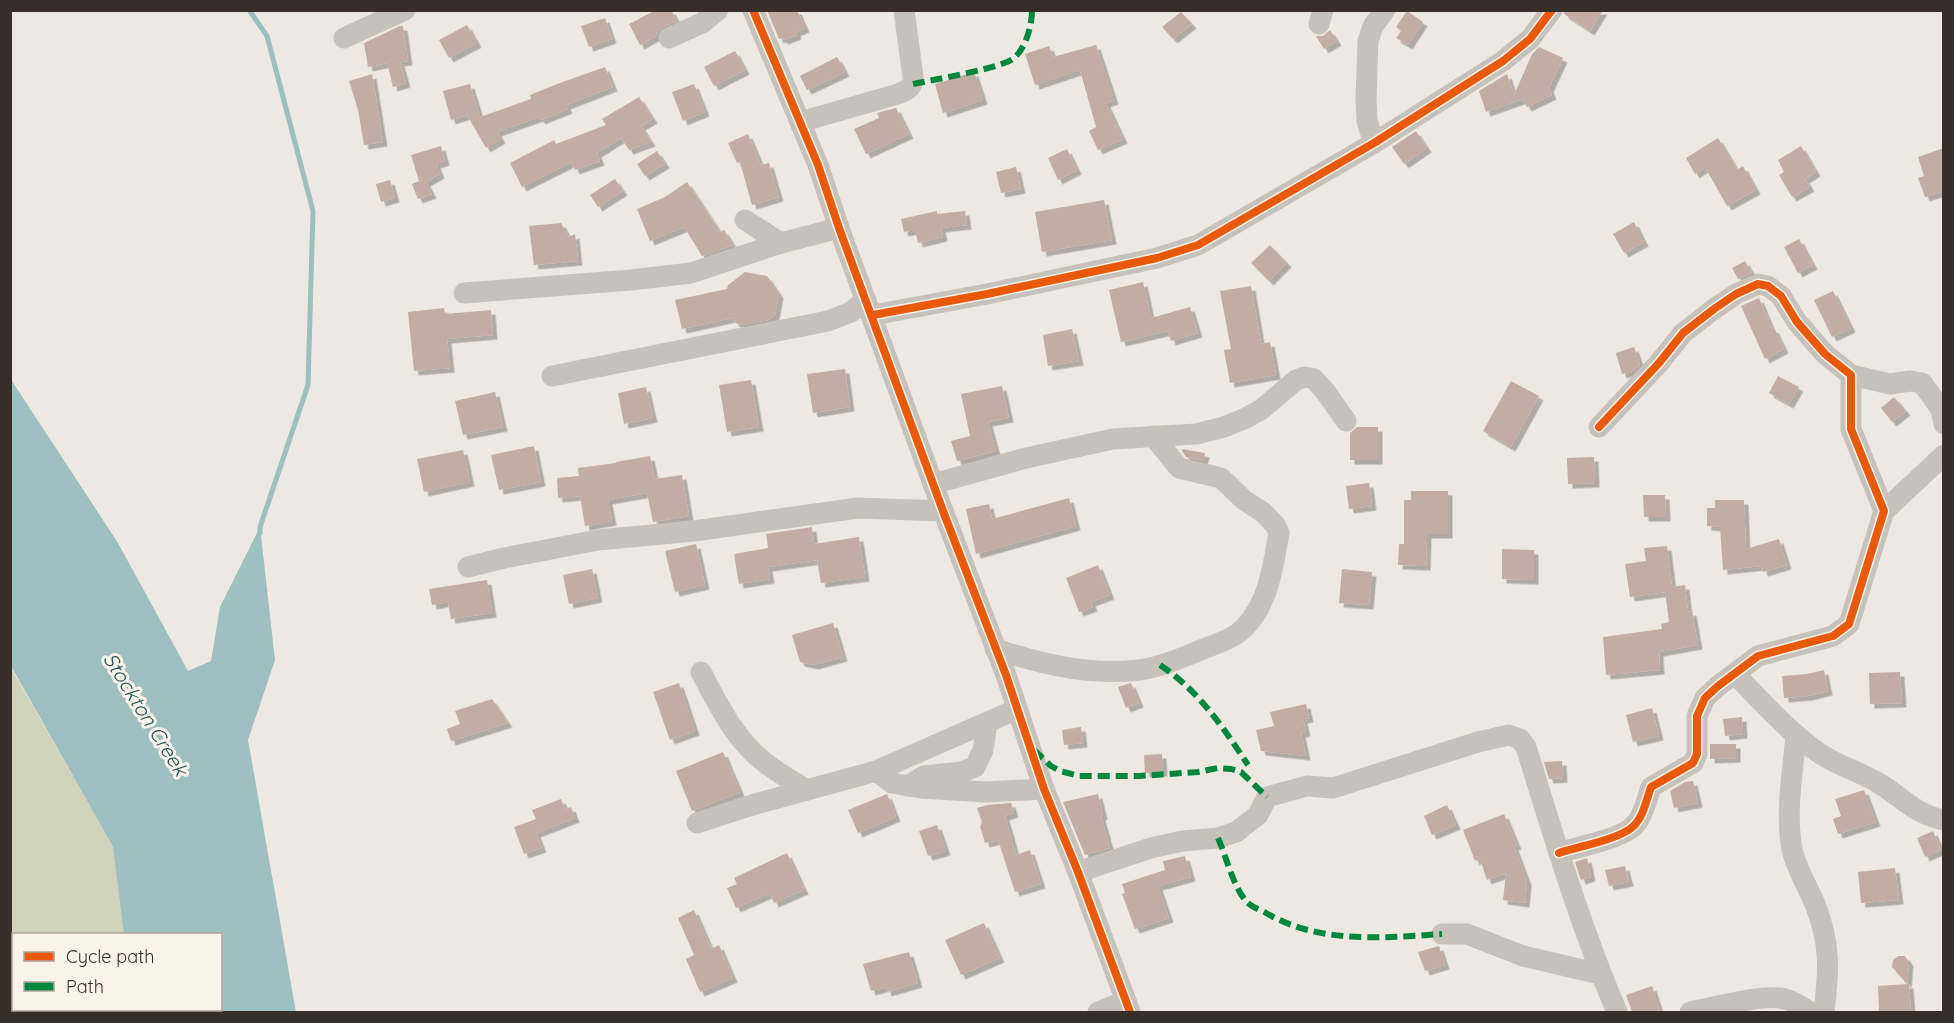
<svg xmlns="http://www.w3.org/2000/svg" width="1954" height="1023" viewBox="0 0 1954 1023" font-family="Quicksand,sans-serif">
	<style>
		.green { fill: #cfd3bc }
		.water { fill: #9ebfbf }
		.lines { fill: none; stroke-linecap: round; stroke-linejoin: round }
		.stream { stroke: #9ebfbf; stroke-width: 5 }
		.building { fill: #c1ada4; filter: url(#shadow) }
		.minor { stroke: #c7c1bb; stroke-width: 21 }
		.quiet { stroke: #00873e; stroke-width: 6; stroke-dasharray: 12 6; stroke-linecap: butt }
		.cycleway-casing { stroke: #faf3ea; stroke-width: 11 }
		.cycleway { stroke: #e8590c; stroke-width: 8 }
		.labels { text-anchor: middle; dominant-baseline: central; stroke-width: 6; stroke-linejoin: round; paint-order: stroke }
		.water-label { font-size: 20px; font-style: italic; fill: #1e555b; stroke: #faf3ea }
	</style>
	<defs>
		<filter id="shadow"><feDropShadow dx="4.5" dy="4.5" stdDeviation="0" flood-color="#0004"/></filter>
	</defs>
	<rect width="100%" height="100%" fill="#eee8e2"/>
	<path class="green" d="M10 666 113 847 130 934H14V1010H145L146 1012H11Z"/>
	<path class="water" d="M10 378 118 543 188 671 211 661 220 607 260 527 275 660 248 740 296 1012H134V1010H220V934H124L113 847 11 666Z"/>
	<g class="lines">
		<path class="stream" d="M249 10 267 36 313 211 308 385 260 527V533"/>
	</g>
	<g class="building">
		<path d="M656 10H671L677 21 663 27 658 31 656 36 640 45 629 24Z"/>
		<path d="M767 10H797L805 28 796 32 797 35 784 40 782 38 779 39Z"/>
		<path d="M1565 10H1603L1590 31 1564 14Z"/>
		<path d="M1407 11 1423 22 1408 45 1396 38 1401 31 1396 27Z"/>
		<path d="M1181 12 1192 24 1173 39 1162 27Z"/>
		<path d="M605 18 612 39 589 47 581 26Z"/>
		<path d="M467 25 477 43 449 58 439 40Z"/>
		<path d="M400 26H403L408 61 400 62 406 83 393 87 387 63 368 67 364 43Z"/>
		<path d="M1330 30 1337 41 1324 49 1316 36H1323Z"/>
		<path d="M1096 45 1114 100 1106 103 1123 139 1098 150 1089 131 1096 127 1080 70 1035 85 1025 54 1049 46 1053 57Z"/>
		<path d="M1539 47 1563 58 1549 88 1552 95 1527 107 1523 99 1486 112 1479 91 1507 74 1514 95 1532 54Z"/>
		<path d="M735 51 745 70 714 86 704 67Z"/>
		<path d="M837 57 845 72 807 90 800 76Z"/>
		<path d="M605 67 613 87 566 105 568 109 541 120 539 117 497 132 501 139 486 148 467 115 451 120 443 91 470 84 480 117 531 99 530 95 557 84Z"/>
		<path d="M974 72 983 100 943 113 935 84Z"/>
		<path d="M372 74 383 142 364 145 358 110 349 81Z"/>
		<path d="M694 84 705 112 683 121 672 92Z"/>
		<path d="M639 97 653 119 641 126 651 142 629 150 621 138 597 153 600 161 575 170 572 162 569 164 568 162V164L522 187 510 163 554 140 556 144 606 125 602 119Z"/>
		<path d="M896 108 909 134 866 154 854 129 879 118 877 113Z"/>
		<path d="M1416 131 1427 148 1404 164 1392 147Z"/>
		<path d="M748 134 761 165 769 163 779 197 752 205 740 162 737 163 728 143Z"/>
		<path d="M1718 138 1737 170 1743 166 1756 190 1727 206 1705 167 1695 174 1686 158Z"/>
		<path d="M441 146 445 161 436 164 440 174 426 182 432 194 418 199 412 184 419 181 411 155Z"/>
		<path d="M1801 146 1816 172 1805 179 1810 187 1792 197 1779 175 1784 172 1778 160Z"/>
		<path d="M1944 148V191L1925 197 1918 178 1924 176 1918 157Z"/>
		<path d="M1067 149 1077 170 1058 180 1048 158Z"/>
		<path d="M657 151 665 164 645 176 637 164Z"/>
		<path d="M1016 167 1021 189 1001 193 996 172Z"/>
		<path d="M615 179 623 191 598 207 590 195Z"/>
		<path d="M390 180 395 198 381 202 376 184Z"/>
		<path d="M687 182 720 232 724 230 733 245 702 256 684 227 650 241 637 209 665 197Z"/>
		<path d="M1104 200 1112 240 1042 252 1035 212Z"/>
		<path d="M937 211V214L965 211 967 225 941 228 943 237 918 243 915 230 904 232 901 219Z"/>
		<path d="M1634 222 1644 242 1624 253 1613 234Z"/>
		<path d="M561 223 569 237 575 234 578 261 534 265 529 226Z"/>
		<path d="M1799 239 1813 265 1798 273 1784 247Z"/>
		<path d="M1270 245 1287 263 1269 281 1251 263Z"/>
		<path d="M1745 261 1752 273 1738 279 1732 268Z"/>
		<path d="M745 272 767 276 779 294 775 315 768 320 744 325 736 323 732 318 682 329 675 300 727 289 728 285Z"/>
		<path d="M1143 282 1151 318 1190 307 1198 333 1171 341 1168 331 1121 342 1109 290Z"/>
		<path d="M1251 286 1261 344 1270 342 1276 375 1230 383 1224 350 1231 349 1220 291Z"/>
		<path d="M1833 291 1851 328 1832 337 1814 300Z"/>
		<path d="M1759 298 1772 329 1774 328 1784 349 1765 359 1741 306Z"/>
		<path d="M444 308 445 314 491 310 493 335 447 339 450 368 414 371 408 312Z"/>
		<path d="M1072 329 1079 361 1048 366 1043 335Z"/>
		<path d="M1634 347 1640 364 1635 370 1622 374 1616 353Z"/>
		<path d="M845 369 850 407 813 413 807 374Z"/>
		<path d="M1778 376 1799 387 1789 404 1769 393Z"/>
		<path d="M751 380 759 427 727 432 719 385Z"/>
		<path d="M1511 381 1539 396 1511 447 1483 431Z"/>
		<path d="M1002 386 1009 418 988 422 996 451 957 461 951 441 970 436 961 394Z"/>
		<path d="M646 387 653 418 624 424 618 393Z"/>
		<path d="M495 392 503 427 463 435 455 401Z"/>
		<path d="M1894 397 1906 411 1892 422 1881 408Z"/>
		<path d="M1357 427H1378V460H1350V433Z"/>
		<path d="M534 446 541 482 499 490 491 455Z"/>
		<path d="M1182 449 1205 453 1203 461 1186 457 1182 451Z"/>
		<path d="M463 450 470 482 424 492 417 459Z"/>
		<path d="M650 456 655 479 682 475 689 516 653 522 647 493 608 500 612 521 585 526 580 496 558 498 557 478 579 476 578 468 616 463V462Z"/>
		<path d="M1594 457 1595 483 1568 484 1567 458Z"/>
		<path d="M1369 483 1372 506 1349 509 1346 486Z"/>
		<path d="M1411 491H1448V534H1427L1426 566 1398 565 1399 544H1404V500H1411Z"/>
		<path d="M1643 495H1665L1666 517H1644Z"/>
		<path d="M1069 498 1076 526 976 554 966 509 989 504 992 519Z"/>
		<path d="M1715 500H1744L1746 549 1779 539 1787 565 1763 572 1762 566 1723 570 1720 527 1707 526V508H1715Z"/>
		<path d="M812 527 814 544 859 537 865 577 821 583 817 560 768 567 770 579 739 584 734 554 768 548 766 534Z"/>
		<path d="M696 544 705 585 675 592 665 551Z"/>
		<path d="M1667 546 1672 587 1685 585 1688 612 1692 611 1698 645 1659 652 1660 670 1606 675 1603 637 1662 629 1661 624 1669 622 1665 592 1630 597 1625 564 1646 561 1644 548Z"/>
		<path d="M1502 549 1534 550V580L1502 579Z"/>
		<path d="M1098 565 1110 595 1091 602 1093 607 1079 612 1066 578Z"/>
		<path d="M592 569 598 598 569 604 563 575Z"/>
		<path d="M1342 569 1372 572 1369 605 1339 603Z"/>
		<path d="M487 580 492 613 451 619 448 602 432 605 429 589Z"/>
		<path d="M833 623 843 657 814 665 800 662 792 635Z"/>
		<path d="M1824 670 1828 691 1808 696 1784 698 1782 676 1807 674Z"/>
		<path d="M1900 672 1902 703 1870 704 1869 673Z"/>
		<path d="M679 683 695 731 670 740 653 692Z"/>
		<path d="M1131 683 1139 703 1126 708 1118 687Z"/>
		<path d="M492 699 508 723 451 741 447 729 460 724 455 711Z"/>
		<path d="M1306 704 1309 718 1303 719 1306 732 1301 733 1306 756 1261 751 1256 730 1274 726 1270 712Z"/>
		<path d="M1652 708 1659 736 1633 742 1626 715Z"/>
		<path d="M1742 717 1743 734 1725 736 1723 719Z"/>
		<path d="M1081 727 1083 743 1064 745 1062 730Z"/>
		<path d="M1710 744H1736V758L1710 759Z"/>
		<path d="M723 752 740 792 692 811 676 771Z"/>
		<path d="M1162 754 1163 772 1145 773 1144 755Z"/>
		<path d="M1562 761 1563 778 1549 779 1544 762Z"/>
		<path d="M1693 781 1698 803 1674 808 1670 791 1685 782Z"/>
		<path d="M1864 790 1876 822 1838 834 1833 819 1841 816 1835 799Z"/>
		<path d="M887 794 896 817 858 833 848 810Z"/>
		<path d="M1098 794 1103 815 1101 816 1110 848 1085 855 1063 802Z"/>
		<path d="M561 799 565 809 571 807 575 818 536 833 542 848 524 854 514 827 536 819 532 810Z"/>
		<path d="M1011 803 1014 813 1005 816 1016 855 1030 850 1041 884 1015 892 998 840 985 843 980 827 982 822 977 808 987 805Z"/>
		<path d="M1447 805 1456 825 1432 835 1424 816Z"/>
		<path d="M1504 814 1517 845 1514 846 1527 881 1525 903 1503 900 1506 873 1487 880 1480 859 1475 861 1463 830Z"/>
		<path d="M937 825 946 851 928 856 919 831Z"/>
		<path d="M1933 831 1941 850 1925 857 1917 838Z"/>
		<path d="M787 853 804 890 774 903 770 893 736 908 727 888 737 884 734 878Z"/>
		<path d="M1185 856 1191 877 1158 886 1169 918 1135 929 1122 894 1125 893 1122 884 1165 870 1163 861Z"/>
		<path d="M1587 858 1591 877 1581 880 1575 862Z"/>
		<path d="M1625 866 1629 882 1609 886 1605 870Z"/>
		<path d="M1895 868 1899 900 1861 903 1858 872Z"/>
		<path d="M694 910 711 949 719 945 733 978 700 992 686 959 694 955 678 918Z"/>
		<path d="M984 923 1000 958 961 975 945 940Z"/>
		<path d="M1439 946 1445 965 1425 971 1418 952Z"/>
		<path d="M909 952 918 983 887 992 886 987 871 991 863 964Z"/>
		<path d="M1898 956H1905L1909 962 1907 984 1892 967 1893 960Z"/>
		<path d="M1909 984 1911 1012H1879L1878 986Z"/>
		<path d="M1652 986 1660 1012H1632L1626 995Z"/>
	</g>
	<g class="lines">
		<g class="minor">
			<path d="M753 10 818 165 839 228 943 511 1006 675 1044 789 1078 872 1130 1012"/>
			<path d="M1319 24 1323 10"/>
			<path d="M344 38 405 10"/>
			<path d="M669 38 702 23 718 10"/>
			<path d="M805 133 800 122 898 94C908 90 913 87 913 77L904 10"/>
			<path d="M1374 143 1367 121 1366 99 1368 41 1373 26 1385 10"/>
			<path d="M745 220 781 243 839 228"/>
			<path d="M464 293 631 280 691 273 781 243"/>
			<path d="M873 315 987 294 1157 258 1198 245 1374 143 1503 61 1530 39 1552 10"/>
			<path d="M1851 375 1890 384 1910 381 1922 383 1941 409 1944 424"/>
			<path d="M552 376 828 321 851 312 866 300"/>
			<path d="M933 484 1026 458 1113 439 1196 434 1224 427 1246 418 1262 409 1296 380 1305 377 1314 379 1325 391 1346 421"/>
			<path d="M1884 511 1944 455"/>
			<path d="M468 567 504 558 598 540 694 531 858 508 943 511"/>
			<path d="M995 649C1041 664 1091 676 1139 670 1161 667 1181 658 1201 650 1215 644 1234 639 1245 627 1269 602 1273 566 1279 533L1275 525 1264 513 1244 500 1221 478 1179 468 1153 436"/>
			<path d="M701 672C719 706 736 742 768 765 780 774 794 782 807 790"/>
			<path d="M1735 674C1761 701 1788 731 1819 753 1838 766 1861 772 1880 784 1903 798 1916 815 1944 820"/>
			<path d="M1796 735C1793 772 1785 812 1792 849 1796 868 1808 887 1815 904 1831 945 1829 970 1824 1012"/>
			<path d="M876 771 892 783 921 788 985 792 1044 789"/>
			<path d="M908 786 924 776 961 772 975 767 983 750 987 723"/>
			<path d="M697 823 752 805 876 771 1017 709"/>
			<path d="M1559 853C1580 846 1612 841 1630 829 1643 820 1646 801 1651 787L1693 763 1697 754V716L1705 698 1718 686 1758 656 1833 636 1849 624 1884 511 1851 429V375L1825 354 1797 322 1781 296 1768 286 1758 284 1736 294 1714 309 1683 333 1659 363 1599 427"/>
			<path d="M1078 872 1151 848 1182 841 1218 838 1236 832 1258 815 1267 797 1307 786 1333 788 1478 742 1509 735 1520 739 1526 747C1554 837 1580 926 1617 1012"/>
			<path d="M1442 934H1467L1523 956 1600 974"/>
			<path d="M1098 1012 1126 1001"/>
			<path d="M1690 1012C1714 1008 1762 993 1785 999 1794 1001 1802 1007 1810 1012"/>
		</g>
		<g class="quiet">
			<path d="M913 84C932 80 1003 68 1014 58 1026 48 1032 25 1032 10"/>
			<path d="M1160 665C1199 691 1223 727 1248 765"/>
			<path d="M1034 750 1051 766 1060 771 1079 776H1139L1198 772 1218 768 1231 769 1241 772 1267 797"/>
			<path d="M1218 838C1226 856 1233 886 1246 901 1250 906 1260 910 1266 913 1319 944 1383 938 1442 934"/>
		</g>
		<defs>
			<g id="cycleway">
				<path d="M753 10 818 165 839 228 943 511 1006 675 1044 789 1078 872 1130 1012"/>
				<path d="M873 315 987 294 1157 258 1198 245 1374 143 1503 61 1530 39 1552 10"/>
				<path d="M1559 853C1580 846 1612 841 1630 829 1643 820 1646 801 1651 787L1693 763 1697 754V716L1705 698 1718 686 1758 656 1833 636 1849 624 1884 511 1851 429V375L1825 354 1797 322 1781 296 1768 286 1758 284 1736 294 1714 309 1683 333 1659 363 1599 427"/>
			</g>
		</defs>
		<use href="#cycleway" class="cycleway-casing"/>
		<use href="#cycleway" class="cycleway"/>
	</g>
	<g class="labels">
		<g class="water-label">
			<text transform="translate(146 714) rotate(58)">Stockton Creek</text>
		</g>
	</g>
	<rect width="1954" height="1023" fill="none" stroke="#382e29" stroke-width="24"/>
	<rect x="12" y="933" width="210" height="78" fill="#faf3ea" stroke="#aca49d" stroke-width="1.5"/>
	<rect x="24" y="952" width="30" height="9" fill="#e8590c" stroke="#aca49d" stroke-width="1.5"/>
	<text x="66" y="963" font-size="18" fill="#382e29">Cycle path</text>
	<rect x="24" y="982" width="30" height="9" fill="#00873e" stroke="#aca49d" stroke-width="1.5"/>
	<text x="66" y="993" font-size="18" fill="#382e29">Path</text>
</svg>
